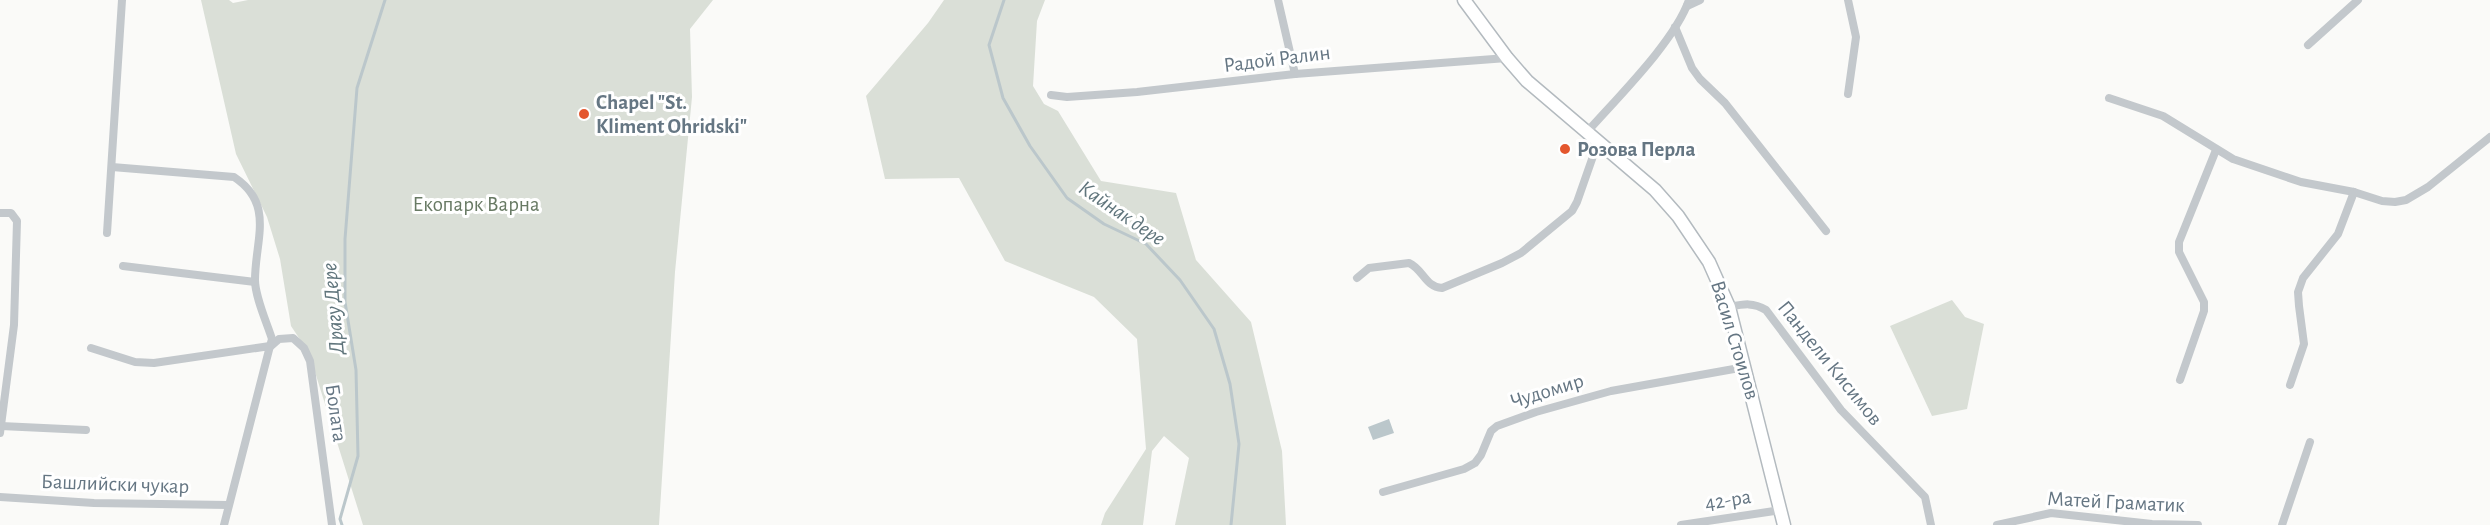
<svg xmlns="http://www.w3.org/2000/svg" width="2490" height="525" viewBox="0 0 2490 525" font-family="'Alegreya Sans',sans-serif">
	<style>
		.green { fill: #dadfd7 }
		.water { fill: #bbc7cb }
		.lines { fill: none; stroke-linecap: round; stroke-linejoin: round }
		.stream { stroke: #bbc7cb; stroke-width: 3 }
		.secondary-casing { stroke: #b3babf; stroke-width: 15 }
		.street { stroke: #c3c8cc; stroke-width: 8 }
		.secondary { stroke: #fff; stroke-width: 12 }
		.poi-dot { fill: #e4572e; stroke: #fff; stroke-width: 2 }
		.labels { text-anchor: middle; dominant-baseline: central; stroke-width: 6; stroke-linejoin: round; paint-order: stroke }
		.street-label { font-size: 21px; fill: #657683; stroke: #fff }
		.poi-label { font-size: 21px; font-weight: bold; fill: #657683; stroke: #fff; text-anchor: start }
		.park-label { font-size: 21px; fill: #687a64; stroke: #fff }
		.water-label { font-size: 22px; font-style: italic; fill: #60757c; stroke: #fff }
	</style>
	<rect width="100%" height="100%" fill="#fafaf8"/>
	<g class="green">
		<path d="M201 0H229L233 3 248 0H713L690 29 692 97 675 272 659 525H363L309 353 291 326 280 259 267 217 236 154Z"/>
		<path d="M944 0H1045L1037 21 1033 86 1044 104 1058 111 1101 181 1176 193 1196 260 1251 322 1282 451 1286 525H1175L1189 458 1164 436 1152 451 1143 525H1101L1105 513 1146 449 1137 339 1094 297 1005 261 959 178 885 179 866 96 928 23Z"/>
		<path d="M1952 300 1965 317 1984 324 1967 409 1932 416 1890 326Z"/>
	</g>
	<path class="water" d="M1389 419 1394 433 1373 440 1368 427Z"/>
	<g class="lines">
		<g class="stream">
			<path d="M1004 0 989 45 1003 98 1030 146 1067 198 1104 224 1146 244 1180 280 1214 329 1230 384 1239 444 1231 525"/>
			<path d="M342 525 340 519 358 456 356 370 345 302V239L357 88 385 0"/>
		</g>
		<defs>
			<path id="secondary" d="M1464 0 1507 58 1527 81 1655 190 1678 216 1709 262 1729 307 1784 525"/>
		</defs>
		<use href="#secondary" class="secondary-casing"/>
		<g class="street">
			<path d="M1278 0 1295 74"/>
			<path d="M1848 0 1856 37 1848 94"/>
			<path d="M1687 6 1700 0"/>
			<path d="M1675 27 1692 68 1700 79 1725 103 1826 231"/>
			<path d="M2308 45 2358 0"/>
			<path d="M1051 95 1067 97 1137 92 1295 74 1507 58"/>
			<path d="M2109 98 2163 116 2233 159 2301 182 2354 192 2382 201 2395 202 2406 200 2428 187 2490 137"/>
			<path d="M1587 132C1617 98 1675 41 1689 0"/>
			<path d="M112 167 234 177C275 204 255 240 255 280 255 297 267 323 272 339L270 346"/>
			<path d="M0 213H11L17 221 14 325 0 433"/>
			<path d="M107 233 122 0"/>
			<path d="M123 266 255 282"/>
			<path d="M1357 278 1369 268 1409 263C1423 269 1425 287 1442 288L1502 263 1521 253 1572 211 1577 202 1598 142"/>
			<path d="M1729 307C1744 304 1753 302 1766 310L1841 410 1925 497 1931 525"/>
			<path d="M271 346 279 339 293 338 304 348 310 361 332 525"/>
			<path d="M91 348 135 362 154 363 270 346 224 525"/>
			<path d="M2180 380 2204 311V302L2179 252V242L2216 150"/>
			<path d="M2290 385 2304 344 2299 306 2298 292 2303 278 2338 234 2354 192"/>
			<path d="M1 426 86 430"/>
			<path d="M1383 492 1464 469 1475 463 1481 455 1491 431 1497 426 1536 412 1611 391 1745 367"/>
			<path d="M0 497 94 503 228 505"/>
			<path d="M1681 525 1781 510"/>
			<path d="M1997 525 2051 513 2152 524 2198 525"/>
			<path d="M2282 525 2310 442"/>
		</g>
		<use href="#secondary" class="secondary"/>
	</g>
	<g class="poi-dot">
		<circle cx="584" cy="114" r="6"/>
		<circle cx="1565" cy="149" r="6"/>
	</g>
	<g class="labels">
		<g class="street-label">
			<text transform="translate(1277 59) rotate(-7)">Радой Ралин</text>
			<text transform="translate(1735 340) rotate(73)">Васил Стоилов</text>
			<text transform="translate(1830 363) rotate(51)">Пандели Кисимов</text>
			<text transform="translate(1547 391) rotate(-17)">Чудомир</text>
			<text transform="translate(336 413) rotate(82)">Болата</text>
			<text transform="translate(115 484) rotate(2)">Башлийски чукар</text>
			<text transform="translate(1728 500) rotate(-9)">42-ра</text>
			<text transform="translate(2116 502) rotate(3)">Матей Граматик</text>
		</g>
		<g class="poi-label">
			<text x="596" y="102">Chapel "St.<tspan x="596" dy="24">Kliment Ohridski"</tspan></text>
			<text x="1577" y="149">Розова Перла</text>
		</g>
		<g class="park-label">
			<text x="476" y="204">Екопарк Варна</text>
		</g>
		<g class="water-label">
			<text transform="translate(1122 213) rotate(34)">Кайнак дере</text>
			<text transform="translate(333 309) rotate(-95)">Драгу Дере</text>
		</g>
	</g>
</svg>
